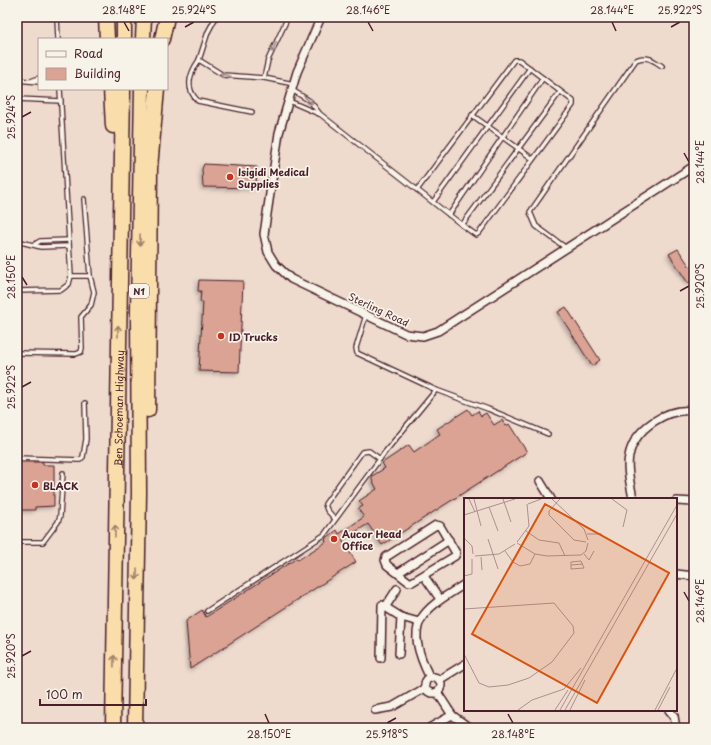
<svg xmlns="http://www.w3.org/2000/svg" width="711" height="745" viewBox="0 0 711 745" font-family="'Playpen Sans',sans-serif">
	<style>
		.building { fill: #daa393; stroke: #4a1f2b; filter: url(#shadow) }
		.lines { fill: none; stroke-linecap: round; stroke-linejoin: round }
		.service-casing { stroke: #4a1f2b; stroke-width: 6 }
		.minor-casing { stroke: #4a1f2b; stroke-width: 10 }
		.motorway-casing { stroke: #4a1f2b; stroke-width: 17 }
		.service { stroke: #f7f3e8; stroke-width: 3.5 }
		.minor { stroke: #f7f3e8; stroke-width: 7 }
		.motorway { stroke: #f9deab; stroke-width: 14 }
		.oneway { stroke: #a0898a }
		.oneway2 { stroke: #a27e6b }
		.ticks { fill: none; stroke: #4a1f2b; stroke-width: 1.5 }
		.poi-dot { fill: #c8321e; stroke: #f7f3e8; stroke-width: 1.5 }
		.labels { text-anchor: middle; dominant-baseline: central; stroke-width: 3.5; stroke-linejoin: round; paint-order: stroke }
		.shield { fill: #f7f3e8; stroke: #7e5f64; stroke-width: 1 }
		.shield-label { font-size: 9px; font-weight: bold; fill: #4a1f2b }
		.poi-label { font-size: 10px; font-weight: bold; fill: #4a1f2b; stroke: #f7f3e8; text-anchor: start }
		.street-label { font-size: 10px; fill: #4a1f2b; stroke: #f7f3e8 }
		.inset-road { fill: none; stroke: #ac908d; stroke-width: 1 }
		.view { fill: #d8530f; fill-opacity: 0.15; stroke: #d8530f; stroke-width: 2 }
		.inset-edge { fill: none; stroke: #4a1f2b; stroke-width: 2 }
		.neatline { fill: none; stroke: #4a1f2b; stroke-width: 1.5 }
		.ticks-label { font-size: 10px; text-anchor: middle; fill: #4a1f2b }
	</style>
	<defs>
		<filter id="shadow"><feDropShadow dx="-2" dy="2" stdDeviation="2" flood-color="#0004"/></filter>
	</defs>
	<rect width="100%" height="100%" fill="#eedbce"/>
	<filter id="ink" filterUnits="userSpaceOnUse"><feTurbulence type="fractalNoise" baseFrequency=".025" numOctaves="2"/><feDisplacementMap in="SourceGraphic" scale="8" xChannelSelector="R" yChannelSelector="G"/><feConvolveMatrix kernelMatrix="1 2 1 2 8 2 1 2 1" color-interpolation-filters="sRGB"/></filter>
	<g filter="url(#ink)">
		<g class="building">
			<path d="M204 164 257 167 256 188 203 187 202 169Z"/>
			<path d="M678 249 690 267 694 264V279L688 283 669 254Z"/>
			<path d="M199 280 243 281 239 372 199 371 203 302H200L201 291H198Z"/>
			<path d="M566 307 600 360 592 366 558 312Z"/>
			<path d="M468 409 472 415 478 411 481 416 486 413 494 425 502 420 506 426 509 424 527 452 382 545 368 524 342 540 356 562 190 669 186 621 202 610 206 617 297 558 298 560 326 542 325 539 337 530 339 534 364 517 358 509 363 506 359 501 377 489 372 480V476L385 468 382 463 409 445 414 452 440 434 437 429Z"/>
			<path d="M17 462H43V465H54V506L35 507V510H19V507H17Z"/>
		</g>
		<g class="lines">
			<defs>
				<g id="service">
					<path d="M57 17 58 39"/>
					<path d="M216 17 208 32 199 60 223 75 264 78 294 84"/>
					<path d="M199 60C190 73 184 88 198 101L252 112"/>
					<path d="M264 78 268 60 288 17"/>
					<path d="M17 80 39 82"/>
					<path d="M31 81 39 78"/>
					<path d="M292 90 310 101 320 114 462 225 476 235 479 233 573 105V101L519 60H514L417 190"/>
					<path d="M17 99 61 101"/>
					<path d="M289 101 319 114"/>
					<path d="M472 115 533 159"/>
					<path d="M433 202 530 68"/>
					<path d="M449 215 543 78"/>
					<path d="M462 225 560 92"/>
					<path d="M17 241 41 247 69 246"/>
					<path d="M35 244 40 241 69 240"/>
					<path d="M566 248 536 226 530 212 636 60C647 55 653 60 662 66"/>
					<path d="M71 276H90"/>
					<path d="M17 291 61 290 69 284 71 276 60 89"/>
					<path d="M17 353 76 354 81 352 82 348 81 317 91 305 94 292 90 276 84 199"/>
					<path d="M436 390 488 409 548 434"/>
					<path d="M17 458 80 460 83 457 86 439 85 403"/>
					<path d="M335 519 327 510 325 504 362 452 369 451 380 459"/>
					<path d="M17 542H43L58 522 60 516 63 473"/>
					<path d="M207 611 324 535 385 452 436 390 357 353 356 348 366 315"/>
				</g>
				<g id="minor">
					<path d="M321 17 297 72 279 133 264 234 268 252 276 265 291 279 406 334 423 336 438 331 694 166"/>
					<path d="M540 481 551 499"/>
					<path d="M633 499C631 486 626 469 629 456 634 429 667 407 694 411"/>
					<path d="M676 501 694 502"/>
					<path d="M436 525 440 526 456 553 455 556 412 582H409L387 565 385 560 386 557Z"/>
					<path d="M398 573 449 540"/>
					<path d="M676 574 694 576"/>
					<path d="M424 576 440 599"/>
					<path d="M386 606 397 589"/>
					<path d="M399 654 401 617"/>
					<path d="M381 658 382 605 401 617 419 622"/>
					<circle cx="433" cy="685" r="8"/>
					<path d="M430 678C403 623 419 612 465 584"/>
					<path d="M439 680 465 664"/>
					<path d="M437 692 452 715 470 728"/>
					<path d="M375 710 392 707 425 688"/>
					<path d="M669 710 674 716 676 728"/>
					<path d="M429 728 452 715"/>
				</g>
				<g id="motorway">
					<path d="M106 17 107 39"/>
					<path d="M124 39V17"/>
					<path d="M143 39 144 17"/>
					<path d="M162 39 167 17"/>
					<path d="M111 89 113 126"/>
					<path d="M148 410 150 168 157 89"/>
					<path id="s1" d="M113 728 123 89"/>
					<path d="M135 728 139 493 138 312 142 89"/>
				</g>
			</defs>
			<use href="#service" class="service-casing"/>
			<use href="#minor" class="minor-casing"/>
			<use href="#motorway" class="motorway-casing"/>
			<use href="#service" class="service"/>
			<use href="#minor" class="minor"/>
			<use href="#motorway" class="motorway"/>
		</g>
		<defs><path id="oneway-shaft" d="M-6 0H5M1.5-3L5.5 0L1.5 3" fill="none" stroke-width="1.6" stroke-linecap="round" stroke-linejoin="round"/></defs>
		<g class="oneway">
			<use href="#oneway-shaft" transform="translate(274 47) rotate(115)"/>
			<use href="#oneway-shaft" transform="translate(225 75) rotate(-168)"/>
			<use href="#oneway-shaft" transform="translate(308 100) rotate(43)"/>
		</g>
		<g class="oneway2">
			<use href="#oneway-shaft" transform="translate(140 240) rotate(91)"/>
			<use href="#oneway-shaft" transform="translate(118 331) rotate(-89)"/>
			<use href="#oneway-shaft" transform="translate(115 531) rotate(-89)"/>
			<use href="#oneway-shaft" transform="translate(137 574) rotate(91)"/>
			<use href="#oneway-shaft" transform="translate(114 661) rotate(-89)"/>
		</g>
	</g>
	<path class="ticks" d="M124 22 129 31M368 22 373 31M612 22 616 31M185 27 194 22M671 27 680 22M22 117 31 112M684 153 689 162M22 277 27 285M680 291 689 286M22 387 31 382M684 592 689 601M22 656 31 651M265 714 269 723M508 714 513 723M387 723 396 718"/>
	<g class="poi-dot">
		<circle cx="230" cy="177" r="4"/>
		<circle cx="221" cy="336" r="4"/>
		<circle cx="35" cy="485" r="4"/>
		<circle cx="334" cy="539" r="4"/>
	</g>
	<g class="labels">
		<rect class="shield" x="129" y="284" width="20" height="14" rx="3"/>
		<g class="shield-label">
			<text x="139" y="291">N1</text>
		</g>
		<g class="poi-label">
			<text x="238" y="171">Isigidi Medical<tspan x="238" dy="12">Supplies</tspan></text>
			<text x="229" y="336">ID Trucks</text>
			<text x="43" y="485">BLACK</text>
			<text x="342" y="533">Aucor Head<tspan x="342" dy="12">Office</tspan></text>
		</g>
		<g class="street-label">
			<text transform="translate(379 309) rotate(25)">Sterling Road</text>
			<text stroke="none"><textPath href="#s1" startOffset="320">Ben Schoeman Highway</textPath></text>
		</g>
	</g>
	<g transform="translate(464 498)">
		<rect width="213" height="213" fill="#eedbce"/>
		<path class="inset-road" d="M5 1 11 14M10 1 17 28M39 1 47 24M88 1 120 31 124 42M96 1 85 13V17L110 42 122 44M148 1 163 12 159 29M64 6 77 1M25 9 34 33M0 17 51 1M62 33 75 42 95 45 101 58M123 36H138M0 40 8 48 9 56M24 41 34 71M53 44 65 28 63 6M53 45 71 56 83 58 117 57 122 53 124 45M41 53 49 64 56 68 66 66 71 56M120 56 125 62 130 53M11 58 35 56 51 46M17 59 18 72M117 63 120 70 107 71V64ZM107 67 119 66M0 78 8 76V61M0 111 90 105 109 128 110 135 88 164 65 180 44 187 25 189 15 185 0 156M54 212 68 202 100 191 117 170M91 212 104 192M96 212 213 7M101 212 213 16M106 212 121 182M191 212 213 170M194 212 206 189"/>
		<path class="view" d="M81 6 205 75 133 205 8 136Z"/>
		<rect width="213" height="213" class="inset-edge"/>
	</g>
	<rect width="711" height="745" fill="none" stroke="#f7f3e8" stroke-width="44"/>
	<rect x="38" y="38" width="130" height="52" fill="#f7f3e8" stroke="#b29e9c"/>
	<rect x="46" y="51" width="20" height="6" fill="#f7f3e8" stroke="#b29e9c"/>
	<text x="74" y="58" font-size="12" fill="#4a1f2b">Road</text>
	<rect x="46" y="68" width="20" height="12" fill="#daa393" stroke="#b29e9c"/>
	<text x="74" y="78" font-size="12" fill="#4a1f2b">Building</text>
	<path d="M40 699v6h106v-6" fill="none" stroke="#4a1f2b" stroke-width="2"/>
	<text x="46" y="699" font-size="12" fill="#4a1f2b" stroke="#f7f3e8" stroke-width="3" paint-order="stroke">100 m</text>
	<rect x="22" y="22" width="667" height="701" class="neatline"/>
	<g class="ticks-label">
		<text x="124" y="14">28.148°E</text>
		<text x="194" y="14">25.924°S</text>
		<text x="368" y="14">28.146°E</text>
		<text x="612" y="14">28.144°E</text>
		<text x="680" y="14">25.922°S</text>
		<text transform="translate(11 117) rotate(-90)" y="4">25.924°S</text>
		<text transform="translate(700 162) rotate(-90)" y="4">28.144°E</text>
		<text transform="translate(11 277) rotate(-90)" y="4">28.150°E</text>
		<text transform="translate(700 286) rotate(-90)" y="4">25.920°S</text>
		<text transform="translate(11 387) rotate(-90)" y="4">25.922°S</text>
		<text transform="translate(700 601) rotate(-90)" y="4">28.146°E</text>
		<text transform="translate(11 656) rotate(-90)" y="4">25.920°S</text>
		<text x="269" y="738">28.150°E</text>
		<text x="387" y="738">25.918°S</text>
		<text x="513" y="738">28.148°E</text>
	</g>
</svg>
